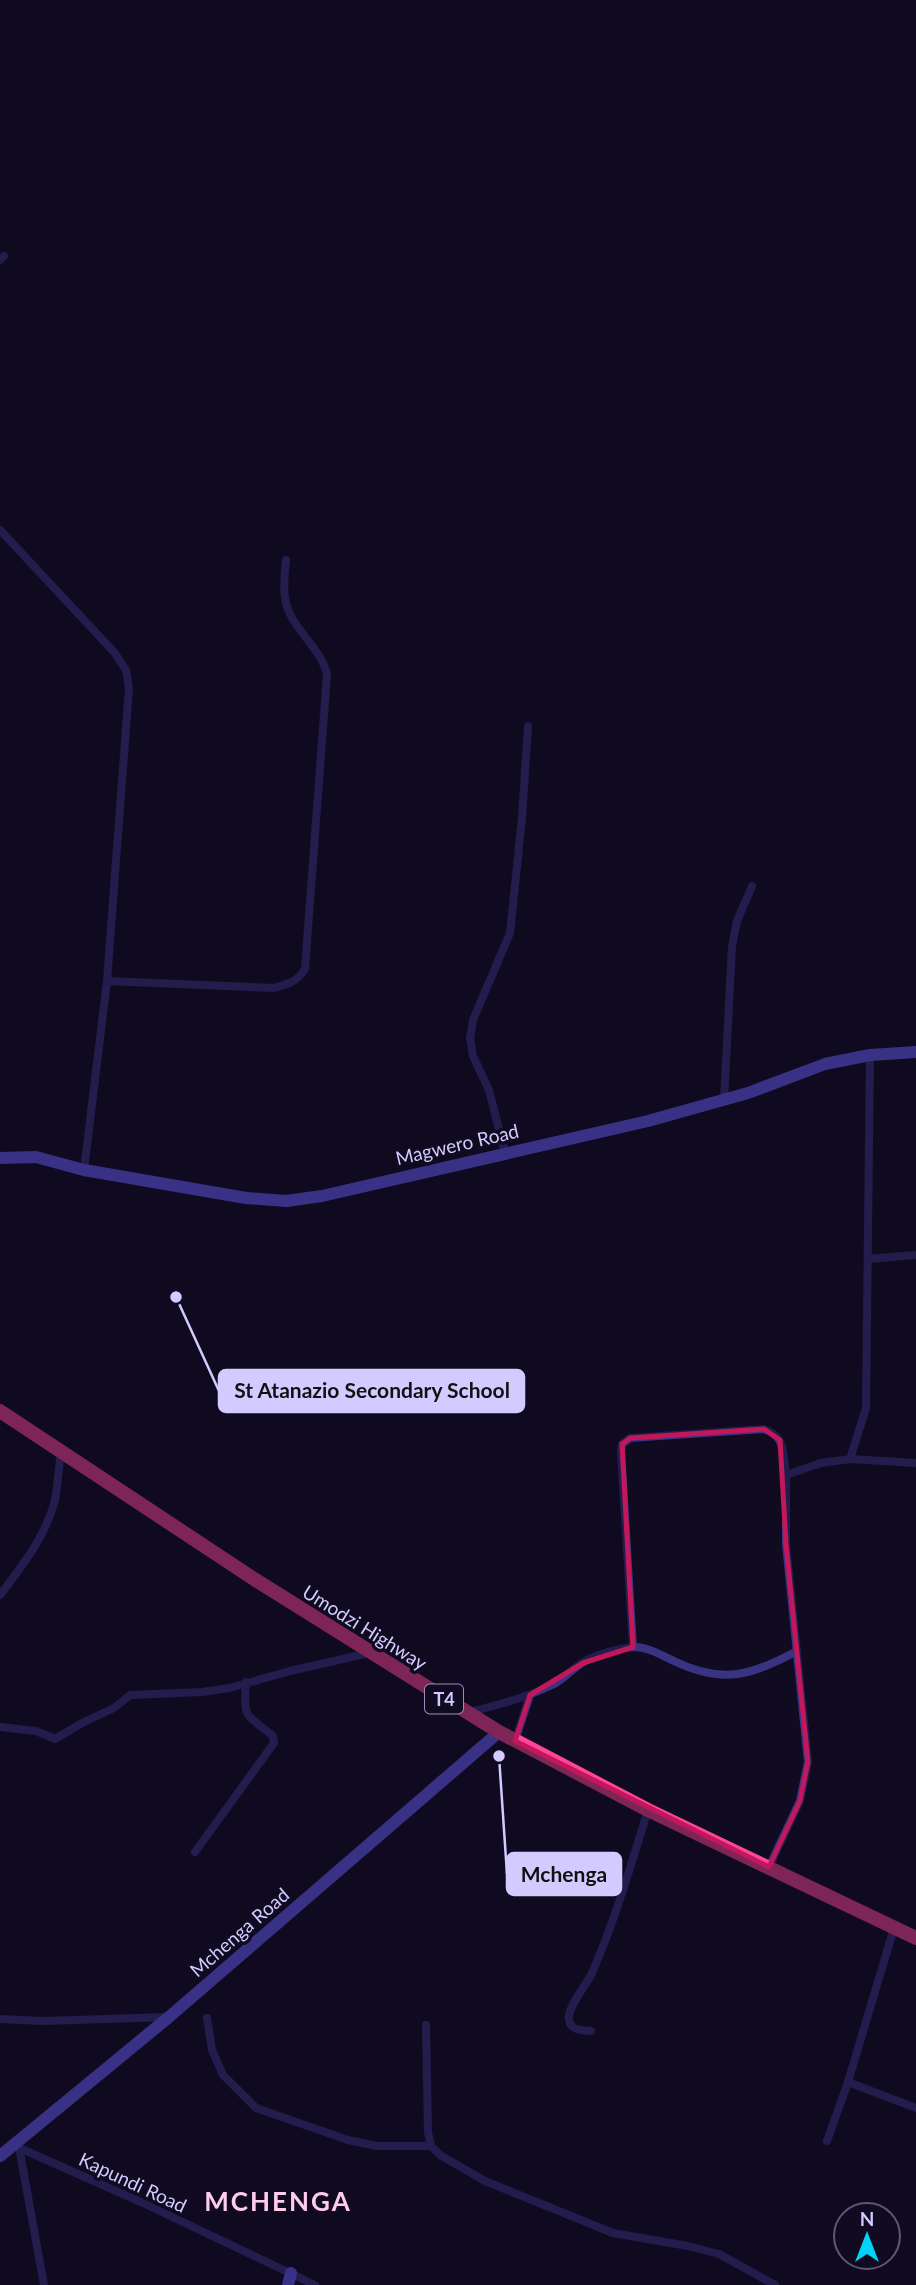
<svg xmlns="http://www.w3.org/2000/svg" width="916" height="2285" viewBox="0 0 916 2285" font-family="Lato,sans-serif">
	<style>
		.lines { fill: none; stroke-linecap: round; stroke-linejoin: round }
		.street { stroke: #393382; stroke-width: 8 }
		.secondary { stroke: #6c61ff; stroke-width: 12 }
		.highway { stroke: #ff4597; stroke-width: 14 }
		.marked { fill: none; stroke: #c2185b; stroke-width: 5; stroke-linejoin: round }
		.labels { text-anchor: middle; dominant-baseline: central; stroke-width: 7; stroke-linejoin: round; paint-order: stroke }
		.shield { fill: #100b20; stroke: #9891bc; stroke-width: 2 }
		.shield-label { font-size: 18px; font-weight: bold; fill: #d3caff }
		.street-label { font-size: 19px; fill: #d3caff; stroke: #100b20 }
		.district-label { font-size: 26px; font-weight: bold; letter-spacing: 2px; fill: #ffccea; stroke: #100b20 }
		.leader { fill: none; stroke: #d3caff; stroke-width: 2.5 }
		.callout-dot { fill: #d3caff; stroke: #100b20; stroke-width: 2.5 }
		.callout { fill: #d3caff; stroke: #d3caff; stroke-width: 2.5 }
		.callout-label { font-size: 21px; text-anchor: middle; font-weight: bold; fill: #111 }
	</style>
	<rect width="100%" height="100%" fill="#100b20"/>
	<g class="lines">
		<g class="street">
			<path d="M0 260 4 256"/>
			<path d="M0 530 114 652 126 670 129 688 107 981 84 1170"/>
			<path d="M107 981 274 988C288 984 297 982 305 969L327 674C320 646 289 627 285 598 283 586 285 572 286 560"/>
			<path d="M724 1100 732 946 737 921 752 886"/>
			<path d="M505 1153 489 1090 473 1056 470 1038 473 1020 510 933 522 818 528 726"/>
			<path d="M868 1259 916 1255"/>
			<path d="M850 1459 916 1463"/>
			<path d="M0 1595C22 1566 46 1536 55 1500 58 1484 59 1466 61 1450"/>
			<path d="M633 1647 621 1451 622 1444 630 1438 764 1429C786 1436 783 1455 786 1475"/>
			<path d="M470 1712C498 1705 525 1698 552 1685 563 1680 572 1669 582 1663 595 1655 619 1648 634 1647 649 1647 661 1655 674 1661 723 1685 753 1675 797 1651"/>
			<path d="M0 1727 36 1731 55 1739 82 1723 114 1708 130 1695 202 1692 230 1688 290 1671 369 1653"/>
			<path d="M515 1741 530 1695"/>
			<path d="M195 1852 274 1743 273 1736C245 1713 243 1719 246 1682"/>
			<path d="M769 1867 800 1801 808 1762 786 1544V1475L821 1463 850 1459 866 1408 870 1055"/>
			<path d="M207 2018 212 2050 223 2075 256 2108 348 2140 377 2146H431"/>
			<path d="M0 2019 43 2021 168 2017"/>
			<path d="M426 2025 428 2132 431 2146 440 2155 485 2181 613 2233 688 2246 719 2254 775 2285"/>
			<path d="M591 2031C582 2030 571 2031 569 2020 566 2009 587 1984 592 1973 615 1920 631 1865 648 1810"/>
			<path d="M848 2082 916 2108"/>
			<path d="M827 2141 848 2082 894 1928"/>
			<path d="M13 2145 143 2203 315 2285"/>
			<path d="M19 2147 44 2285"/>
		</g>
		<g class="secondary">
			<path d="M0 1158 36 1157 84 1170 246 1198 286 1201 322 1196 648 1121 748 1093 825 1064 870 1055 916 1052"/>
			<path d="M0 2156 169 2017 499 1732"/>
			<path d="M288 2285 291 2273"/>
		</g>
		<path class="highway" d="M0 1411 254 1579 499 1732 648 1810 916 1938"/>
	</g>
	<path d="M0 0H916V2285H0ZM764 1429 780 1440 786 1544 808 1762 800 1801 769 1867 515 1741 530 1695 583 1663 633 1647 622 1444 630 1438Z" fill="#100b20" fill-opacity=".55" fill-rule="evenodd"/>
	<path class="marked" d="M764 1429 780 1440 786 1544 808 1762 800 1801 769 1867 515 1741 530 1695 583 1663 633 1647 622 1444 630 1438Z"/>
	<g class="labels">
		<rect class="shield" x="425" y="1684.5" width="38" height="29" rx="5"/>
		<g class="shield-label">
			<text x="444" y="1699">T4</text>
		</g>
		<g class="street-label">
			<text transform="translate(457 1144) rotate(-13)">Magwero Road</text>
			<text transform="translate(365 1627) rotate(32)">Umodzi Highway</text>
			<text transform="translate(239 1932) rotate(-41)">Mchenga Road</text>
			<text transform="translate(133 2182) rotate(25)">Kapundi Road</text>
		</g>
		<g class="district-label">
			<text x="278" y="2201">MCHENGA</text>
		</g>
	</g>
	<path class="leader" d="M176 1297L219 1391M499 1756L507 1874"/>
	<g class="callout-dot">
		<circle cx="176" cy="1297" r="7"/>
		<circle cx="499" cy="1756" r="7"/>
	</g>
	<g class="callout">
		<rect x="219" y="1370" width="305" height="42" rx="7"/>
		<rect x="507" y="1853" width="114" height="42" rx="7"/>
	</g>
	<g class="callout-label">
		<text x="372" y="1398">St Atanazio Secondary School</text>
		<text x="564" y="1882">Mchenga</text>
	</g>
	<g transform="translate(867 2236)"><circle r="33" fill="#100b20" stroke="#5e5779" stroke-width="2"/>
	<path d="M0-5L12 26L0 18L-12 26Z" fill="#00d3f5"/>
	<text y="-10" font-size="19" font-weight="bold" text-anchor="middle" fill="#d3caff">N</text>
	</g>
</svg>
